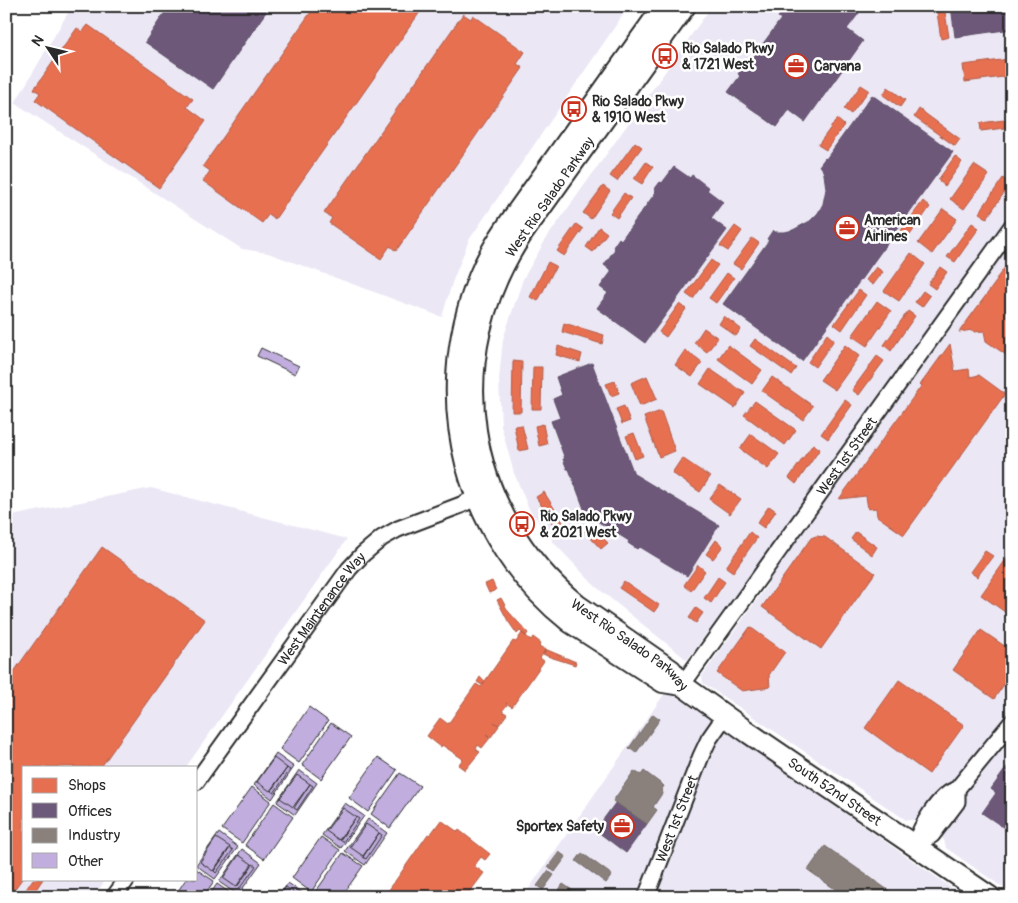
<svg xmlns="http://www.w3.org/2000/svg" width="1018" height="903" font-family="Pangolin,sans-serif">
  <style>
    .built { fill: #ece7f5 }
    .shops { fill: #e76f51; stroke: #af5b46 }
    .offices { fill: #6d597a; stroke: #594b62 }
    .industry { fill: #8a817c; stroke: #6e6764 }
    .building { fill: #c1aede; stroke: #2b2b2b }
    .lines { fill: none; stroke-linecap: round; stroke-linejoin: round }
    .minor-casing { stroke: #2b2b2b; stroke-width: 19 }
    .major-casing { stroke: #2b2b2b; stroke-width: 24 }
    .minor { stroke: #fff; stroke-width: 15 }
    .major { stroke: #fff; stroke-width: 20 }
    .labels { text-anchor: middle; dominant-baseline: central; stroke-width: 5; stroke-linejoin: round; paint-order: stroke }
    .poi-label { font-size: 14px; font-weight: bold; fill: #2b2b2b; stroke: #fff; text-anchor: start }
    .street-label { font-size: 14px; fill: #2b2b2b; stroke: #fff }
  </style>
  <rect width="100%" height="100%" fill="#fff"/>
  <filter id="ink" filterUnits="userSpaceOnUse"><feTurbulence type="fractalNoise" baseFrequency=".02" numOctaves="2"/><feDisplacementMap in="SourceGraphic" scale="10" xChannelSelector="R" yChannelSelector="G"/><feConvolveMatrix kernelMatrix="1 2 1 2 8 2 1 2 1" color-interpolation-filters="sRGB"/></filter>
  <g filter="url(#ink)">
    <path class="built" d="M72,6H629L469,240L452,283L442,317L268,253L242,249L15,103Z
      M712,6H1012V894L946,848L944,840L918,820H906L703,683L702,676L768,584L752,572L687,660L595,586L555,544L529,509L514,473L501,426L499,379L503,339L523,279L546,239Z
      M151,488L347,539L186,767H24V879H106L94,897H6V517Z
      M667,690L965,897H523Z"/>
    <path class="shops" d="M315,6H413L412,7L420,12L275,219L269,214L262,223L203,181L210,171L203,166Z
      M936,6H944L949,37L941,39Z
      M463,14L471,19L473,15L525,52L517,64L523,68L396,251L390,246L381,259L329,223L332,218L324,213Z
      M88,25L193,99L187,107L206,121L159,188L35,100L40,93L34,89L77,28L82,32Z
      M1009,59L1011,76L965,82L963,65Z
      M861,85L869,90L851,114L844,109Z
      M888,87L905,100L900,107L883,95Z
      M919,109L960,139L955,146L914,117Z
      M837,119L844,125L826,150L818,145Z
      M1012,119V127L981,131L980,123Z
      M635,142L642,147L617,181L610,176Z
      M955,156L962,162L945,186L938,180Z
      M646,162L653,167L642,184L634,179Z
      M974,165L989,175L964,209L950,199Z
      M1003,178L1010,184L987,218L979,213Z
      M603,186L610,191L591,219L583,213Z
      M624,193L631,198L617,218L610,213Z
      M923,201L930,207L905,242L897,236Z
      M943,209L957,219L932,254L918,243Z
      M972,223L979,228L955,262L947,257Z
      M576,224L583,229L564,256L557,251Z
      M735,226L742,231L728,251L720,246Z
      M599,227L607,233L593,252L586,247Z
      M752,238L759,243L741,269L733,264Z
      M911,253L925,264L899,301L884,291Z
      M1012,258V359L986,341L984,331L974,332L973,330L959,332L998,279H996Z
      M711,260L718,265L693,299L686,294Z
      M548,262L556,266L538,301L530,297Z
      M876,267L883,272L873,285L866,280Z
      M940,267L947,272L935,289L928,284Z
      M727,273L734,278L716,303L709,298Z
      M859,290L866,295L842,330L834,324Z
      M923,291L930,296L922,307L915,302Z
      M877,301L891,311L867,346L852,336Z
      M679,304L686,309L666,337L659,332Z
      M908,311L915,316L891,351L884,345Z
      M724,316L741,329L736,336L719,324Z
      M564,323L604,335L602,344L562,332Z
      M704,328L718,338L707,352L694,343Z
      M827,334L834,340L815,367L808,362Z
      M755,339L796,368L791,375L750,346Z
      M950,344L955,371L969,369L970,377L979,375L1005,394L904,535L877,516L876,508L868,509L866,496L839,499L922,385H920Z
      M728,345L762,370L752,384L718,359Z
      M845,345L859,356L835,390L820,380Z
      M558,346L582,354L580,362L556,355Z
      M685,350L702,363L692,377L675,365Z
      M877,356L884,361L859,395L852,390Z
      M513,361L522,362L521,412H512Z
      M533,367H542L541,409H532Z
      M710,369L745,393L735,408L700,384Z
      M647,376L657,399L640,406L631,383Z
      M772,377L813,406L803,420L762,391Z
      M615,381L619,393L611,396L606,384Z
      M845,400L852,405L828,439L821,434Z
      M755,401L796,430L785,445L744,415Z
      M624,406L630,421L622,424L616,409Z
      M661,411L675,451L659,457L644,417Z
      M543,424L547,444L539,446L535,426Z
      M522,425L528,449L519,451L514,426Z
      M634,433L643,456L635,459L626,436Z
      M751,434L779,454L768,469L740,449Z
      M813,444L820,449L796,484L789,478Z
      M682,458L710,477L700,492L672,473Z
      M720,485L741,499L730,514L709,499Z
      M544,492L564,524L556,529L536,497Z
      M769,506L776,511L764,528L757,523Z
      M591,525L608,543L601,549L584,531Z
      M750,532L757,538L733,572L726,567Z
      M856,532L877,547L872,555L851,539Z
      M816,536L825,537L875,573L821,649L762,607L811,538Z
      M716,540L723,546L713,559L706,554Z
      M102,547L205,620L101,767H24V876L9,897H6V683Z
      M985,551L993,556L977,577L970,572Z
      M1009,555L1012,557V617L981,595Z
      M698,565L705,571L691,591L684,585Z
      M718,577L725,582L711,603L704,598Z
      M492,581L496,590L489,593L485,584Z
      M624,581L659,605L654,612L619,588Z
      M501,598L508,611L528,633L526,636L520,631L517,634L508,621L497,600Z
      M696,608L703,613L696,623L689,618Z
      M750,627L785,652L769,675L770,687L742,691L717,673Z
      M981,630L1012,651V673L994,699L953,670Z
      M522,633L531,640L533,637L541,643L539,646L546,650L540,658L544,661L512,707L506,703L507,705L502,711L507,714L499,725L494,722L499,726L491,737L486,734L490,738L482,748L478,745L476,749L480,752L465,770L458,765L463,759L442,745L441,747L427,736L440,718L448,724L476,684L481,687L485,682L482,685L477,682L480,677L485,681L513,641L516,642Z
      M545,649L576,662L575,665L547,656L543,654Z
      M899,680L964,725L929,774L865,728Z
      M441,820L458,832L459,830L490,854L485,860L481,857L474,866L484,873L466,897H384L428,834L430,835Z
      M33,879H43L31,897H21Z"/>
    <path class="offices" d="M169,6H270L213,89L145,42Z
      M790,6H849L859,13L847,29L863,41L805,122L789,110L777,127L728,92L740,76L738,74L744,66L746,67L781,19L778,17L785,9L787,11Z
      M951,6H1012V29L955,37Z
      M872,95L953,152L802,361L723,304L769,240L767,239L773,230L775,232H785L793,230L810,221L818,213L823,204L826,189L824,174L822,168L819,166L825,158L826,159Z
      M674,167L690,178L692,175L709,188L707,190L723,202L711,218L727,230L645,343L597,308L608,293L600,287L612,271L604,265L615,249L613,247L619,238L621,240L656,192L654,190L660,182L662,183Z
      M592,363L634,474L719,525L687,576L639,547L637,549L628,543L629,541L586,514L569,469H567L563,459H565L551,421L560,418L553,399L562,395L556,377Z
      M1012,760V833L982,813L996,793L991,789Z
      M616,802L647,824L626,853L598,832L597,828Z"/>
    <path class="industry" d="M653,714L660,719L636,753L629,748Z
      M634,771L641,775L644,771L664,786L661,791L663,792L653,807L657,810L647,824L613,801Z
      M825,846L898,897H846L808,870Z
      M559,852L566,857L555,872L548,867Z
      M582,853L612,875L606,883L576,861Z
      M548,871L554,875L543,890L537,886Z
      M563,884L572,890L567,897H554Z"/>
    <path class="building" d="M261,348L299,366L295,374L257,356Z
      M309,707L328,721L299,763L280,749Z
      M331,723L351,737L321,779L302,765Z
      M276,754L294,767L272,799L254,785Z
      M378,757L397,770L368,812L349,798Z
      M274,758L287,768L270,791L257,782Z
      M287,768L290,770L274,793L271,791Z
      M299,770L317,783L295,815L277,802Z
      M400,773L420,786L390,828L371,814Z
      M297,775L310,784L293,807L280,798Z
      M310,784L313,786L297,810L294,808Z
      M252,787L271,801L242,843L222,829Z
      M274,803L293,817L264,859L245,845Z
      M345,803L364,816L341,848L322,835Z
      M343,808L356,817L339,840L326,831Z
      M356,817L359,819L343,842L340,840Z
      M368,819L387,833L365,865L345,851Z
      M366,824L379,833L363,856L350,847Z
      M219,833L238,847L215,879L196,865Z
      M379,833L382,835L366,859L363,857Z
      M321,837L340,850L311,892L292,878Z
      M216,838L230,847L213,871L200,862Z
      M230,848L233,850L216,873L214,871Z
      M242,849L261,863L238,895L219,882Z
      M343,853L363,866L341,897H318L314,894Z
      M239,855L252,864L236,887L223,878Z
      M253,864L256,866L239,889L237,887Z
      M196,869L214,881L203,897H174L186,879H196Z
      M288,883L307,896V897H278Z
      M217,884L236,897H208Z
      M286,887L299,896V897H279Z"/>
    <g class="lines">
      <defs>
        <g id="minor">
          <path id="s1" d="M682,685L1012,226"/>
          <path id="s2" d="M196,782L349,569L363,554L382,538L398,529L461,505L485,493"/>
          <path d="M914,846C921,827 937,796 957,789L1012,722"/>
          <path d="M914,846L932,835L957,802V789"/>
          <path d="M114,897L127,879"/>
          <path id="s3" d="M646,897L701,756L709,739L725,716"/>
        </g>
        <g id="major">
          <path d="M664,6L517,212C503,232 488,254 479,277C429,402 465,538 570,622L663,682L682,685"/>
          <path id="s4" d="M685,6L522,234C440,357 463,511 577,605L671,670L682,685L749,733L990,897"/>
        </g>
      </defs>
      <use href="#minor" class="minor-casing"/>
      <use href="#major" class="major-casing"/>
      <use href="#minor" class="minor"/>
      <use href="#major" class="major"/>
    </g>
  </g>
  <defs>
    <symbol id="bus-ring" viewBox="-11 -11 22 22"><circle r="9.5" fill="#fff" stroke="#c8321e" stroke-width="1.5"/><path d="M-5-6H5V4H4V6H2V4H-2V6H-4V4H-5ZM-3.5-4V0h7V-4ZM-3.5 1.2v1.5H-2V1.2ZM2 1.2v1.5H3.5V1.2Z" fill="#c8321e"/></symbol>
    <symbol id="office-ring" viewBox="-11 -11 22 22"><circle r="9.5" fill="#fff" stroke="#c8321e" stroke-width="1.5"/><path d="M-6-3h4V-5.5h4V-3h4V5H-6ZM-1-4.5V-3h2v-1.5ZM-6 0V1H6V0Z" fill="#c8321e"/></symbol>
  </defs>
  <g fill-rule="evenodd">
    <use href="#bus-ring" x="651" y="42" width="28" height="28"/>
    <use href="#office-ring" x="782" y="52" width="28" height="28"/>
    <use href="#bus-ring" x="560" y="95" width="28" height="28"/>
    <use href="#office-ring" x="833" y="214" width="28" height="28"/>
    <use href="#bus-ring" x="508" y="510" width="28" height="28"/>
    <use href="#office-ring" x="608" y="812" width="28" height="28"/>
  </g>
  <g class="labels">
    <g class="poi-label">
      <text x="682" y="48">Rio Salado Pkwy<tspan x="682" dy="16">&amp; 1721 West</tspan></text>
      <text x="814" y="66">Carvana</text>
      <text x="592" y="101">Rio Salado Pkwy<tspan x="592" dy="16">&amp; 1910 West</tspan></text>
      <text x="864" y="220">American<tspan x="864" dy="16">Airlines</tspan></text>
      <text x="540" y="516">Rio Salado Pkwy<tspan x="540" dy="16">&amp; 2021 West</tspan></text>
      <text x="604" y="826" text-anchor="end">Sportex Safety</text>
    </g>
    <g class="street-label">
      <text transform="translate(550 197) rotate(-55)">West Rio Salado Parkway</text>
      <text stroke="none"><textPath href="#s1" startOffset="282">West 1st Street</textPath></text>
      <text stroke="none"><textPath href="#s2" startOffset="214">West Maintenance Way</textPath></text>
      <text stroke="none"><textPath href="#s4" startOffset="759">West Rio Salado Parkway</textPath></text>
      <text stroke="none"><textPath href="#s4" startOffset="1012">South 52nd Street</textPath></text>
      <text stroke="none"><textPath href="#s3" startOffset="84">West 1st Street</textPath></text>
    </g>
  </g>
  <rect width="1018" height="903" fill="none" stroke="#fff" stroke-width="25"/>
  <rect x="12" y="12" width="993" height="878" fill="none" stroke="#2b2b2b" stroke-width="2" filter="url(#ink)"/>
  <rect x="22" y="766" width="175" height="115" fill="#ffffff" stroke="#aaaaaa"/>
  <rect x="32" y="778" width="25" height="15" fill="#e76f51" stroke="#aaaaaa"/>
  <text x="68" y="790" font-size="15" fill="#2b2b2b">Shops</text>
  <rect x="32" y="803" width="25" height="15" fill="#6d597a" stroke="#aaaaaa"/>
  <text x="68" y="816" font-size="15" fill="#2b2b2b">Offices</text>
  <rect x="32" y="828" width="25" height="15" fill="#8a817c" stroke="#aaaaaa"/>
  <text x="68" y="840" font-size="15" fill="#2b2b2b">Industry</text>
  <rect x="32" y="853" width="25" height="15" fill="#c1aede" stroke="#aaaaaa"/>
  <text x="68" y="866" font-size="15" fill="#2b2b2b">Other</text>
  <g transform="translate(48 48) rotate(305)" stroke="#ffffff" stroke-width="4" paint-order="stroke">
  <path d="M0-4L9 19L0 12L-9 19Z" fill="#2b2b2b"/>
  <text y="-8" font-size="14" font-weight="bold" text-anchor="middle" fill="#2b2b2b">N</text>
  </g>
</svg>
